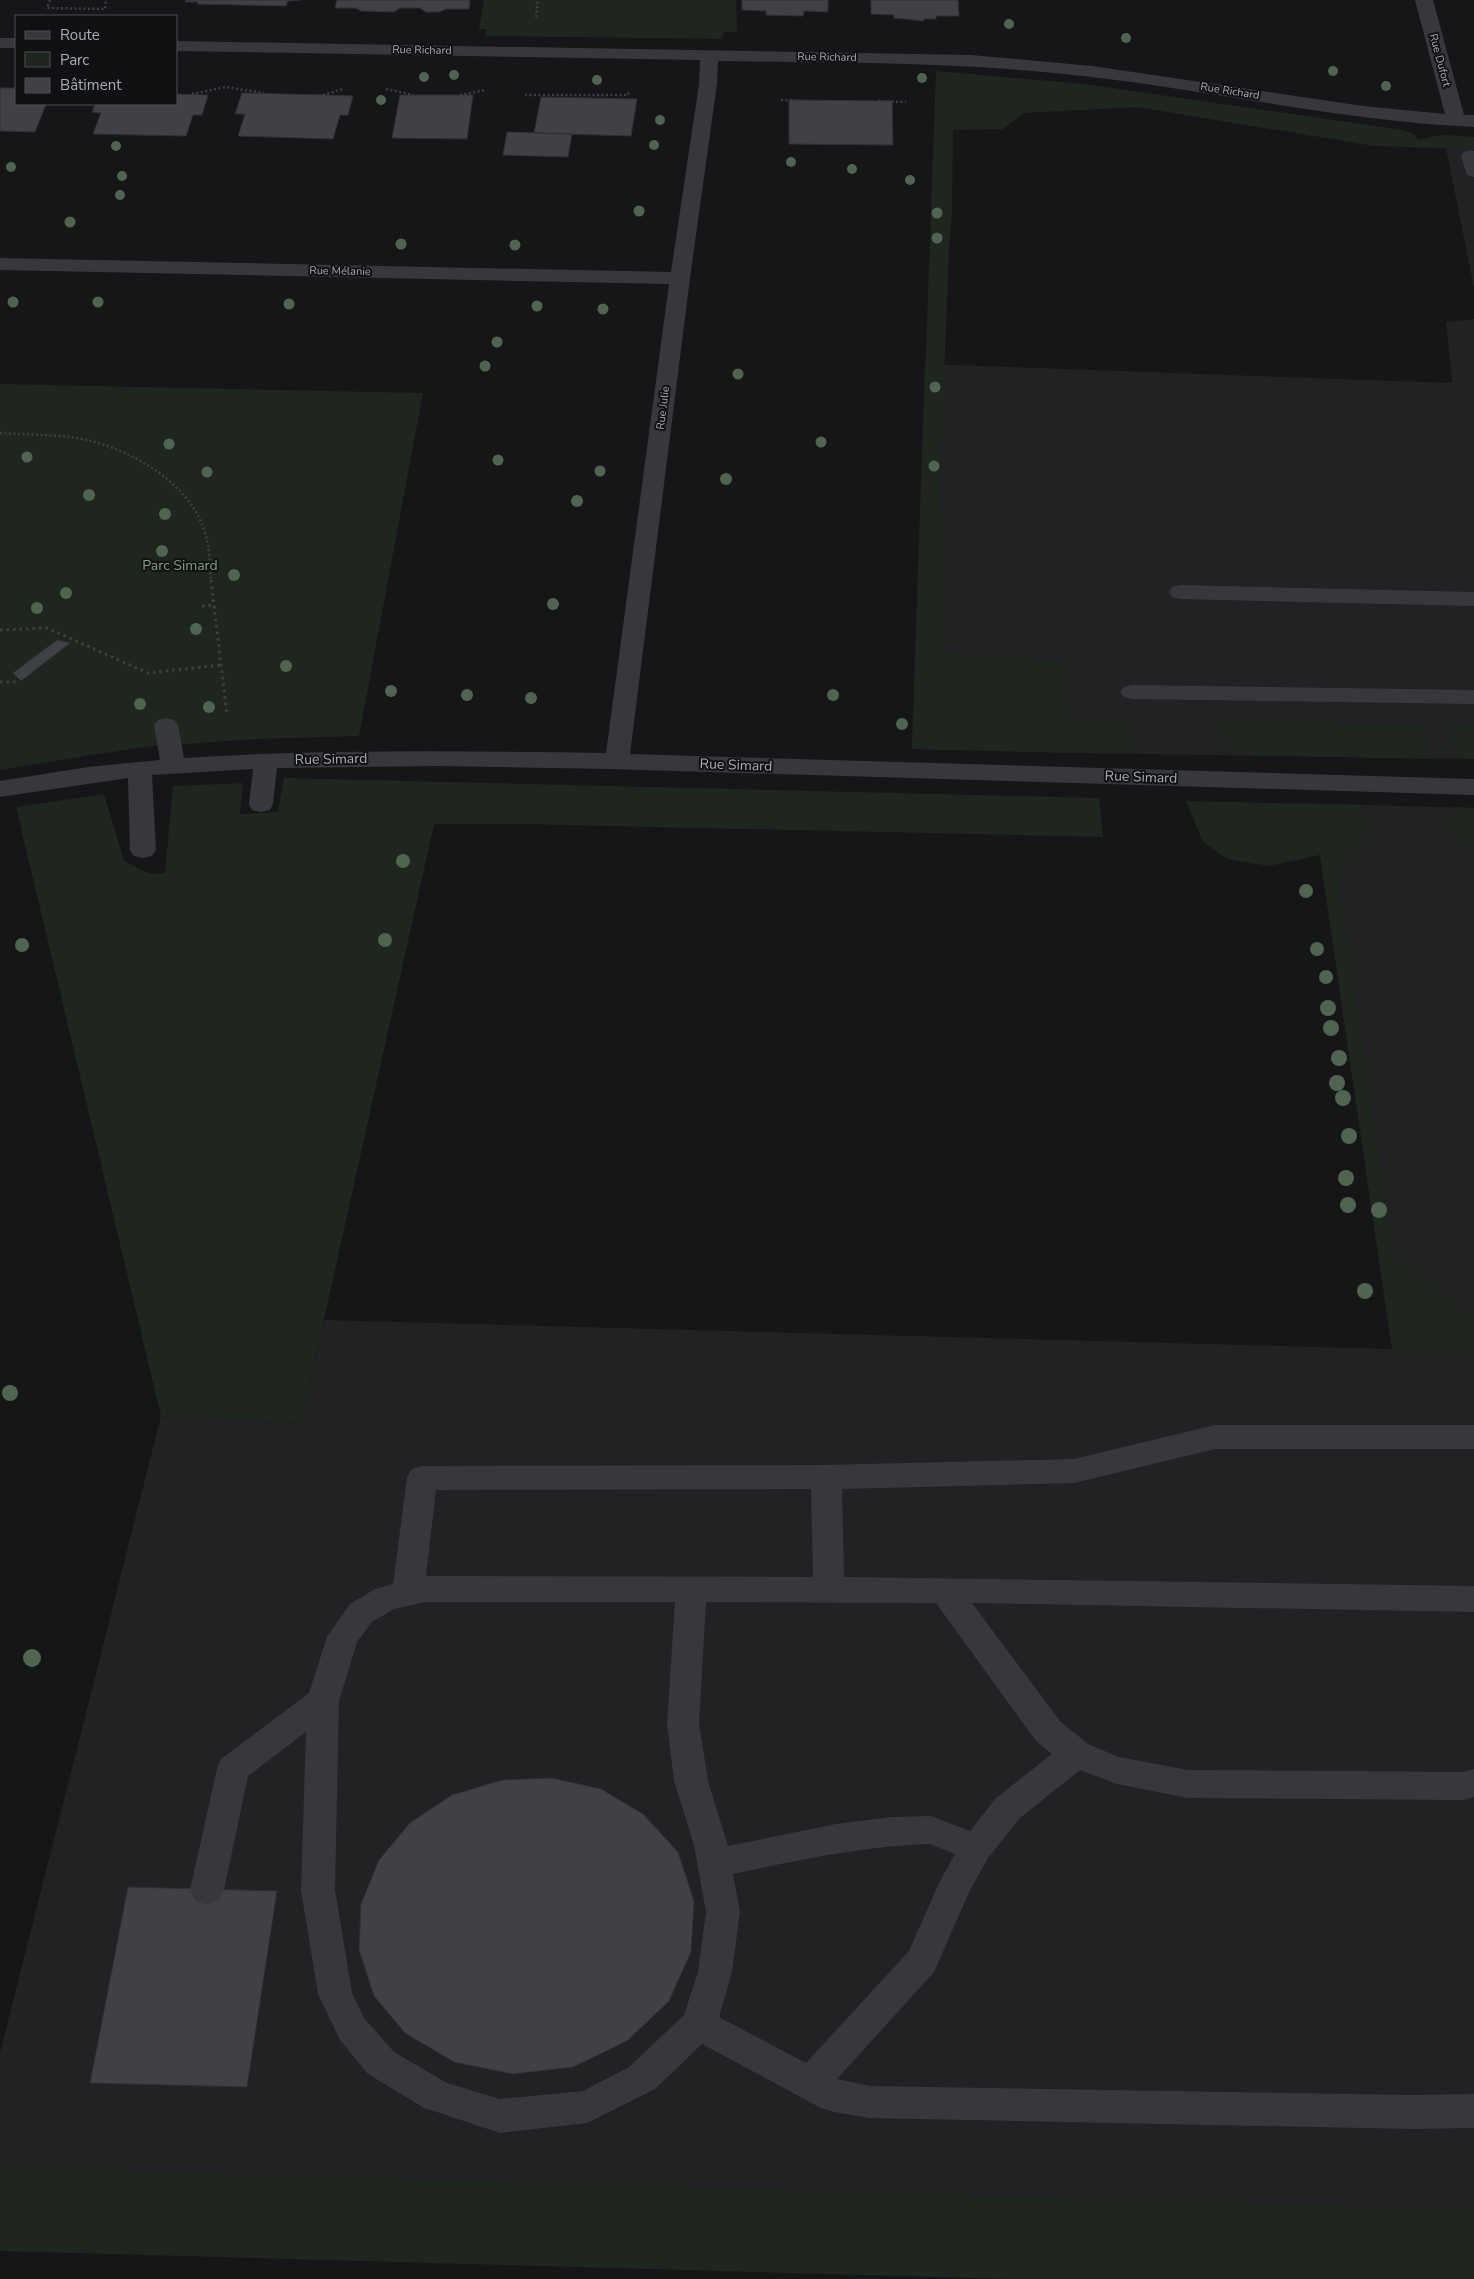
<svg xmlns="http://www.w3.org/2000/svg" width="1474" height="2279" font-family="'Nunito Sans',sans-serif">
  <style>
    .built { fill: #222225 }
    .green { fill: #1e261f }
    .building { fill: #404145; stroke: #303034 }
    .lines { fill: none; stroke-linecap: round; stroke-linejoin: round }
    .path-far1 { stroke: #3d3f44; stroke-width: 2.5; stroke-dasharray: 2 2.5; stroke-linecap: butt }
    .path { stroke: #3d3f44; stroke-width: 3; stroke-dasharray: 2.5 4; stroke-linecap: butt }
    .minor { fill: #37383d; fill-rule: evenodd }
    .tree { fill: #506452 }
    .labels { text-anchor: middle; dominant-baseline: central; stroke-width: 4; stroke-linejoin: round; paint-order: stroke }
    .far-street-label { font-size: 11px; fill: #a8adb8; stroke: #111113 }
    .park-label { font-size: 14px; fill: #7fa381; stroke: #111113 }
    .street-label { font-size: 14px; fill: #a8adb8; stroke: #111113 }
  </style>
  <rect width="100%" height="100%" fill="#161618"/>
  <path class="built" d="M1445,135L1474,137V288L1446,148Z
    M1474,319V759L1076,753L912,749L925,364L1452,383L1446,322Z
    M1300,803L1474,808V2230L0,2187V2053L161,1416L301,1423L324,1320L1392,1349L1320,855Z"/>
  <path class="green" d="M484,0H736L737,32H724L722,39L485,36L486,29H479Z
    M936,71L1085,84L1402,130L1412,133L1419,140L1440,135L1474,137V149L1374,146L1138,107L1024,113L1003,129L953,130L952,213L949,247L941,456L943,652L1064,661L1067,719H1129L1133,750L1076,753L912,749Z
    M0,384L423,393L359,736L257,739L142,747L0,770Z
    M1214,719L1423,725L1431,759L1253,755C1234,746 1221,741 1214,719Z
    M1450,724L1474,725V759L1457,758Z
    M284,778L1099,798L1103,837L523,824H434L301,1423L161,1416L16,807L104,794L124,861L150,874L165,873L173,786L243,783L240,814L278,812Z
    M1186,801L1360,805L1369,829L1337,870L1394,1257L1474,1323V1353L1392,1349L1320,855L1269,866L1227,859L1203,842Z
    M1458,807L1474,808V850L1447,828Z
    M0,2167L1474,2209V2279H1009L0,2251Z"/>
  <path class="building" d="M186,0H301L288,1L286,6L197,4L198,2H185Z
    M337,0H470L469,9H446L439,12H426L420,8H400L394,12L361,11L356,8H335Z
    M742,0H828V12L804,11L803,16L766,15V11L742,10Z
    M871,0H958L959,16H936V19H924L923,21L894,18V15L871,14Z
    M0,88H16V104H46L35,132L0,131Z
    M242,93L328,95L353,96L348,115H340L333,139L238,136L245,114H235Z
    M176,94L208,95L202,115H193L186,136L93,134L101,113L92,112L95,104H176Z
    M400,95H473L467,139L392,138Z
    M541,97L637,99L631,136L534,133Z
    M789,100L892,101L893,145L789,144Z
    M507,132L572,134L568,157L503,155Z
    M57,640L70,643L21,681L13,673Z
    M552,1778L601,1789L643,1814L678,1852L694,1901L691,1952L669,2001L627,2041L573,2067L513,2074L454,2062L405,2033L374,1996L359,1950L361,1904L379,1860L410,1823L452,1795L502,1780Z
    M128,1887L277,1891L247,2087L90,2083Z"/>
  <g class="lines">
    <path class="path-far1" d="M50,0L47,8L105,9L106,0
      M536,17L538,0
      M386,89L413,95
      M192,94L225,87L264,93
      M323,95L343,89
      M460,95L486,90
      M525,95H628L629,91
      M781,100L807,101
      M878,101L906,102
      M0,433C29,435 59,434 87,440C134,451 193,485 206,536C210,550 210,567 211,581"/>
    <path class="path" d="M211,580L227,715
      M202,606L214,605
      M0,630L47,628L148,673L221,665
      M0,682H18"/>
    <path class="minor" d="M1415,0H1433L1464,115H1474V127C1346,121 1219,92 1092,77C968,62 843,63 718,61L717,84L690,278L630,754L1474,779V795L610,769L439,766L277,768L273,804L270,810L261,812L252,810L249,804L253,769L152,775L156,850L152,856L143,858L134,856L130,850L128,778L0,797V781L88,767L160,760L154,725L158,720L166,718L174,720L178,725L184,758C324,749 465,751 606,753L669,284L0,270V258L671,272L699,84L700,60L176,51V41L971,55L1092,66L1363,106L1445,114Z
      M0,38H16V48H0Z
      M1471,150L1474,151V177L1467,175L1461,156L1464,152Z
      M1180,585L1474,592V606L1180,599L1172,597L1169,592L1172,587Z
      M1132,685L1474,690V704L1132,699L1124,697L1120,692L1124,687Z
      M1215,1425H1474V1449H1215L1074,1483L842,1489L844,1577L1474,1586V1612L972,1603L1060,1721L1088,1744L1119,1757L1188,1770L1463,1772L1474,1769V1797L1463,1800L1188,1798L1117,1784L1080,1770L1020,1818L988,1858L970,1890L934,1972L837,2079L870,2086L1412,2095L1474,2094V2128L1412,2129L870,2118L834,2112L821,2108L702,2044L655,2089L587,2123L500,2133L437,2112L424,2108L368,2074L340,2040L318,1994L301,1890L306,1732L248,1776L224,1890L219,1900L207,1905L195,1900L190,1890L217,1769L221,1759L309,1693L327,1637L350,1604L375,1589L393,1584L407,1478L411,1470L422,1466L826,1465L1074,1459ZM811,1489L813,1577L426,1576L436,1490ZM425,1602H675L667,1723L674,1781L694,1845L706,1912L698,1972L684,2015L629,2067L583,2091L500,2099L447,2083L394,2052L364,2018L352,1993L335,1890L339,1701L357,1642L372,1622L394,1609ZM706,1602L936,1603L1036,1741L1052,1754L996,1798L970,1831L931,1816L892,1817L836,1824L728,1846L708,1781L699,1723ZM930,1844L955,1854L939,1883L909,1951L806,2063L719,2017L732,1972L740,1912L733,1874C799,1860 863,1846 930,1844Z"/>
  </g>
  <g class="tree">
    <circle cx="1009" cy="24" r="5"/>
    <circle cx="1126" cy="38" r="5"/>
    <circle cx="1333" cy="71" r="5"/>
    <circle cx="454" cy="75" r="5"/>
    <circle cx="424" cy="77" r="5"/>
    <circle cx="922" cy="78" r="5"/>
    <circle cx="597" cy="80" r="5"/>
    <circle cx="1386" cy="86" r="5"/>
    <circle cx="381" cy="100" r="5"/>
    <circle cx="660" cy="120" r="5"/>
    <circle cx="654" cy="145" r="5"/>
    <circle cx="116" cy="146" r="5"/>
    <circle cx="791" cy="162" r="5"/>
    <circle cx="11" cy="167" r="5"/>
    <circle cx="852" cy="169" r="5"/>
    <circle cx="122" cy="176" r="5"/>
    <circle cx="910" cy="180" r="5"/>
    <circle cx="120" cy="195" r="5"/>
    <circle cx="639" cy="211" r="5.5"/>
    <circle cx="937" cy="213" r="5.5"/>
    <circle cx="70" cy="222" r="5.5"/>
    <circle cx="937" cy="238" r="5.5"/>
    <circle cx="401" cy="244" r="5.5"/>
    <circle cx="515" cy="245" r="5.5"/>
    <circle cx="13" cy="302" r="5.5"/>
    <circle cx="98" cy="302" r="5.5"/>
    <circle cx="289" cy="304" r="5.5"/>
    <circle cx="537" cy="306" r="5.5"/>
    <circle cx="603" cy="309" r="5.5"/>
    <circle cx="497" cy="342" r="5.5"/>
    <circle cx="485" cy="366" r="5.5"/>
    <circle cx="738" cy="374" r="5.5"/>
    <circle cx="935" cy="387" r="5.5"/>
    <circle cx="821" cy="442" r="5.5"/>
    <circle cx="169" cy="444" r="5.5"/>
    <circle cx="27" cy="457" r="5.5"/>
    <circle cx="498" cy="460" r="5.5"/>
    <circle cx="934" cy="466" r="5.5"/>
    <circle cx="600" cy="471" r="5.5"/>
    <circle cx="207" cy="472" r="5.5"/>
    <circle cx="726" cy="479" r="6"/>
    <circle cx="89" cy="495" r="6"/>
    <circle cx="577" cy="501" r="6"/>
    <circle cx="165" cy="514" r="6"/>
    <circle cx="162" cy="551" r="6"/>
    <circle cx="234" cy="575" r="6"/>
    <circle cx="66" cy="593" r="6"/>
    <circle cx="553" cy="604" r="6"/>
    <circle cx="37" cy="608" r="6"/>
    <circle cx="196" cy="629" r="6"/>
    <circle cx="286" cy="666" r="6"/>
    <circle cx="391" cy="691" r="6"/>
    <circle cx="467" cy="695" r="6"/>
    <circle cx="833" cy="695" r="6"/>
    <circle cx="531" cy="698" r="6"/>
    <circle cx="140" cy="704" r="6"/>
    <circle cx="209" cy="707" r="6"/>
    <circle cx="902" cy="724" r="6"/>
    <circle cx="403" cy="861" r="7"/>
    <circle cx="1306" cy="891" r="7"/>
    <circle cx="385" cy="940" r="7"/>
    <circle cx="22" cy="945" r="7"/>
    <circle cx="1317" cy="949" r="7"/>
    <circle cx="1326" cy="977" r="7"/>
    <circle cx="1328" cy="1008" r="8"/>
    <circle cx="1331" cy="1028" r="8"/>
    <circle cx="1339" cy="1058" r="8"/>
    <circle cx="1337" cy="1083" r="8"/>
    <circle cx="1343" cy="1098" r="8"/>
    <circle cx="1349" cy="1136" r="8"/>
    <circle cx="1346" cy="1178" r="8"/>
    <circle cx="1348" cy="1205" r="8"/>
    <circle cx="1379" cy="1210" r="8"/>
    <circle cx="1365" cy="1291" r="8"/>
    <circle cx="10" cy="1393" r="8"/>
    <circle cx="32" cy="1658" r="9"/>
  </g>
  <g class="labels">
    <g class="far-street-label">
      <text transform="translate(422 50) rotate(1)">Rue Richard</text>
      <text transform="translate(827 57) rotate(1)">Rue Richard</text>
      <text transform="translate(1440 60) rotate(75)">Rue Dufort</text>
      <text transform="translate(1230 91) rotate(9)">Rue Richard</text>
      <text transform="translate(340 271) rotate(1)">Rue Mélanie</text>
      <text transform="translate(663 408) rotate(-83)">Rue Julie</text>
    </g>
    <g class="park-label">
      <text x="180" y="565">Parc Simard</text>
    </g>
    <g class="street-label">
      <text transform="translate(331 759) rotate(-1)">Rue Simard</text>
      <text transform="translate(736 765) rotate(2)">Rue Simard</text>
      <text transform="translate(1141 777) rotate(2)">Rue Simard</text>
    </g>
  </g>
  <rect x="15" y="15" width="162" height="90" fill="#111113" stroke="#4d4f55"/>
  <rect x="25" y="31" width="25" height="8" fill="#37383d" stroke="#4d4f55"/>
  <text x="60" y="40" font-size="15" fill="#a8adb8">Route</text>
  <rect x="25" y="52" width="25" height="15" fill="#1e261f" stroke="#4d4f55"/>
  <text x="60" y="65" font-size="15" fill="#a8adb8">Parc</text>
  <rect x="25" y="78" width="25" height="15" fill="#404145" stroke="#4d4f55"/>
  <text x="60" y="90" font-size="15" fill="#a8adb8">Bâtiment</text>
</svg>
